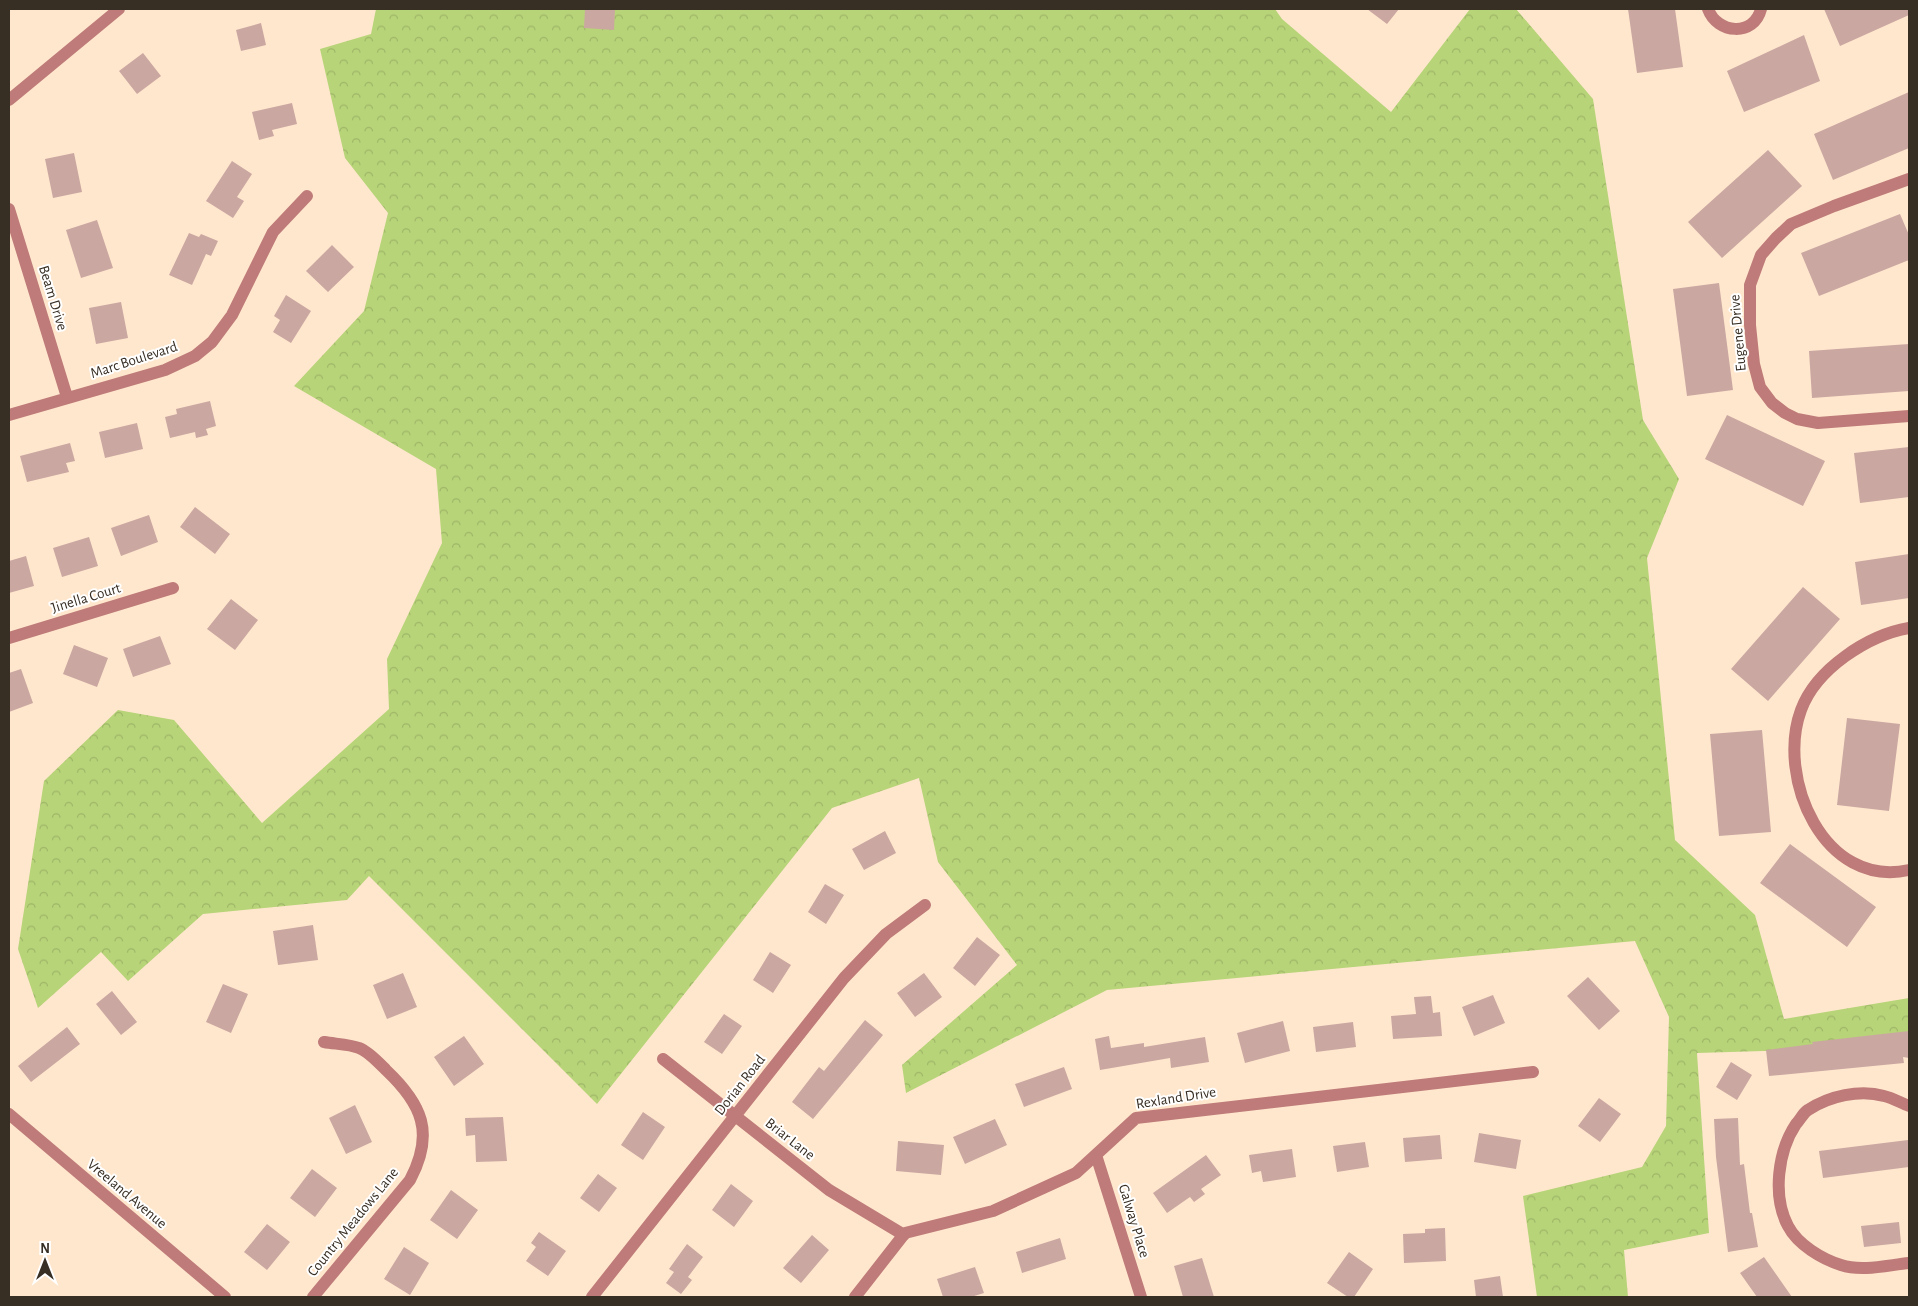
<svg xmlns="http://www.w3.org/2000/svg" width="1918" height="1306" font-family="'Alegreya Sans',sans-serif">
  <style>
    .forest { fill: url(#forest-crowns) }
    .building { fill: #cba7a1 }
    .lines { fill: none; stroke-linecap: round; stroke-linejoin: round }
    .minor { stroke: #be7b79; stroke-width: 12 }
    .labels { text-anchor: middle; dominant-baseline: central; stroke-width: 4; stroke-linejoin: round; paint-order: stroke }
    .street-label { font-size: 15px; fill: #372e24; stroke: #fff }
  </style>
  <defs>
    <pattern id="forest-crowns" width="20" height="18" patternUnits="userSpaceOnUse" patternTransform="scale(1.25)"><rect width="20" height="18" fill="#b7d478"/><path d="M2 6a3 3 0 1 1 6 0M12 15a3 3 0 1 1 6 0" fill="none" stroke="#9eb668"/></pattern>
  </defs>
  <rect width="100%" height="100%" fill="#ffe7cd"/>
  <path class="forest" d="M376,9H1275L1282,19L1391,112L1470,9H1516L1593,99L1643,420L1679,479L1647,558L1675,840L1755,915L1784,1019L1909,998V1052L1856,1048L1697,1053L1709,1233L1624,1250L1628,1297H1537L1523,1196L1642,1167L1666,1126L1669,1017L1635,941L1107,990L906,1093L902,1065L1017,965L938,862L919,778L832,808L597,1104L369,876L347,900L203,914L128,981L101,952L38,1008L18,949L44,781L118,710L174,720L262,823L389,709L387,659L442,543L436,469L294,386L364,311L388,213L345,158L320,49L371,34Z"/>
  <path class="building" d="M585,9H615L614,30L584,28Z
    M1367,9H1399L1387,24Z
    M1628,9H1675L1683,67L1637,73Z
    M1824,9H1909V15L1840,46Z
    M261,23L266,45L241,51L236,30Z
    M1804,35L1820,81L1744,112L1727,71Z
    M143,53L161,76L137,94L119,71Z
    M1909,92V148L1833,180L1814,134Z
    M292,103L297,124L272,130L274,136L259,140L252,112Z
    M1768,150L1802,186L1722,258L1688,222Z
    M74,153L82,192L53,198L45,159Z
    M232,161L252,174L237,197L244,201L233,218L206,201Z
    M1900,214L1909,235V260L1819,296L1801,253Z
    M97,220L113,268L81,278L66,230Z
    M189,233L199,237L201,234L218,241L211,256L206,254L192,285L169,275Z
    M332,245L354,267L328,292L306,271Z
    M1719,283L1733,390L1687,396L1673,289Z
    M286,295L311,311L291,343L273,332L280,320L274,316Z
    M121,302L128,338L96,344L89,308Z
    M1909,344V391L1812,398L1809,351Z
    M210,401L216,426L206,429L208,435L196,438L195,432L170,438L165,417L177,414L176,409Z
    M1727,415L1825,461L1803,506L1705,459Z
    M137,423L143,449L105,458L99,432Z
    M70,443L75,461L66,463L69,472L27,482L20,456Z
    M1909,447V497L1860,503L1854,453Z
    M195,507L230,534L215,554L180,527Z
    M149,515L158,542L121,556L111,528Z
    M89,537L98,566L62,577L53,548Z
    M1909,554V598L1861,605L1855,562Z
    M26,556L34,586L9,593V561Z
    M1803,587L1840,619L1768,701L1731,669Z
    M231,599L258,620L235,650L207,629Z
    M160,636L171,664L133,677L123,649Z
    M74,645L108,658L97,687L63,674Z
    M21,669L33,703L9,712V673Z
    M1847,718L1900,724L1889,811L1837,805Z
    M1762,730L1771,832L1719,836L1710,734Z
    M885,831L896,853L864,870L852,849Z
    M1790,844L1876,907L1847,947L1760,883Z
    M825,884L844,895L826,924L808,912Z
    M313,925L318,960L278,965L273,931Z
    M977,937L1000,955L975,986L953,968Z
    M770,952L791,965L773,993L753,980Z
    M403,973L417,1007L387,1019L373,985Z
    M924,973L942,997L915,1017L897,993Z
    M1588,977L1620,1011L1599,1030L1567,996Z
    M223,984L248,994L231,1033L206,1022Z
    M112,991L137,1022L121,1035L96,1004Z
    M1493,995L1505,1023L1474,1036L1462,1007Z
    M1431,996L1433,1013L1440,1012L1442,1036L1393,1039L1391,1016L1416,1014L1414,997Z
    M724,1014L742,1026L722,1054L704,1042Z
    M865,1020L883,1035L813,1119L792,1102L819,1067L824,1071Z
    M1283,1021L1290,1051L1245,1063L1237,1033Z
    M1353,1022L1356,1047L1316,1052L1313,1027Z
    M67,1027L80,1044L31,1082L18,1066Z
    M1909,1031V1058L1903,1057L1904,1063L1769,1076L1766,1050L1813,1044L1812,1042Z
    M464,1036L484,1064L454,1086L434,1057Z
    M1109,1036L1111,1048L1144,1043V1047L1205,1037L1209,1062L1171,1068L1170,1058L1100,1070L1095,1039Z
    M1731,1062L1752,1075L1737,1100L1716,1087Z
    M1064,1067L1072,1089L1024,1107L1015,1084Z
    M1599,1098L1621,1114L1600,1142L1578,1126Z
    M355,1105L372,1142L346,1154L329,1118Z
    M643,1112L665,1127L643,1160L621,1145Z
    M503,1117L507,1161L476,1162L475,1135L466,1136L465,1118Z
    M1738,1118L1740,1165L1744,1164L1750,1213H1752L1758,1247L1728,1252L1716,1157L1714,1119Z
    M995,1119L1007,1145L965,1164L953,1137Z
    M1479,1133L1521,1140L1516,1169L1474,1162Z
    M1440,1135L1442,1159L1405,1162L1403,1138Z
    M1908,1140L1909,1167L1823,1178L1819,1151Z
    M898,1141L944,1145L941,1175L896,1171Z
    M1365,1142L1369,1167L1337,1172L1333,1146Z
    M1292,1149L1296,1177L1263,1182L1261,1171L1252,1173L1249,1155Z
    M1206,1155L1221,1175L1201,1189L1205,1194L1194,1202L1190,1197L1167,1213L1153,1193Z
    M312,1169L337,1188L315,1217L290,1198Z
    M598,1174L617,1188L599,1212L580,1198Z
    M731,1184L753,1201L734,1227L712,1210Z
    M451,1190L478,1210L457,1239L430,1220Z
    M1899,1222L1901,1243L1864,1247L1861,1226Z
    M267,1224L290,1242L267,1270L244,1252Z
    M1445,1228L1446,1261L1404,1263L1403,1234L1425,1233V1229Z
    M539,1232L566,1251L548,1276L526,1261L536,1247L531,1243Z
    M812,1235L829,1250L801,1283L783,1268Z
    M1060,1238L1066,1259L1022,1273L1016,1252Z
    M687,1244L703,1257L688,1277L692,1280L681,1294L666,1283L674,1272L669,1269Z
    M404,1247L429,1263L410,1295L384,1279Z
    M1349,1252L1373,1269L1354,1297H1348L1327,1283Z
    M1764,1257L1792,1297H1757L1740,1273Z
    M1202,1258L1214,1297H1183L1174,1266Z
    M975,1267L984,1293L971,1297H943L937,1279Z
    M1500,1276L1503,1297H1476L1474,1280Z"/>
  <g class="lines">
    <path class="minor" d="M1708,9C1717,34 1754,37 1761,9
      M9,100L119,9
      M1909,179L1834,206L1791,224L1776,238L1761,255L1750,285V325L1754,364L1760,387L1772,403L1785,413L1797,419L1818,423L1909,416
      M9,209L67,397
      M9,415L165,370L195,356L212,342L232,315L273,232L307,196
      M1909,628C1868,635 1816,669 1801,710C1776,778 1824,889 1909,870
      M9,638L173,588
      M663,1059L829,1190L904,1235
      M1909,1106C1901,1103 1893,1098 1884,1096C1860,1089 1829,1096 1808,1110C1803,1113 1800,1120 1796,1124C1778,1151 1772,1196 1788,1226C1798,1245 1822,1259 1841,1265C1862,1272 1888,1265 1909,1263
      M9,1114L225,1297
      M1096,1155L1141,1297
      M313,1297L410,1180C435,1133 422,1104 386,1070C379,1063 368,1051 359,1048C349,1044 335,1044 324,1042
      M592,1297L844,978L886,934L925,905
      M855,1297L905,1233L993,1211L1076,1173L1136,1118L1533,1072"/>
  </g>
  <g class="labels">
    <g class="street-label">
      <text transform="translate(53 298) rotate(73)">Beam Drive</text>
      <text transform="translate(1738 333) rotate(-95)">Eugene Drive</text>
      <text transform="translate(134 360) rotate(-18)">Marc Boulevard</text>
      <text transform="translate(86 598) rotate(-17)">Jinella Court</text>
      <text transform="translate(740 1085) rotate(-52)">Dorian Road</text>
      <text transform="translate(1176 1098) rotate(-9)">Rexland Drive</text>
      <text transform="translate(790 1139) rotate(38)">Briar Lane</text>
      <text transform="translate(127 1194) rotate(40)">Vreeland Avenue</text>
      <text transform="translate(1134 1221) rotate(73)">Galway Place</text>
      <text transform="translate(353 1222) rotate(-51)">Country Meadows Lane</text>
    </g>
  </g>
  <rect width="1918" height="1306" fill="none" stroke="#372e24" stroke-width="20"/>
  <g transform="translate(45 1261)" stroke="#ffffff" stroke-width="4" paint-order="stroke">
  <path d="M0-4L9 19L0 12L-9 19Z" fill="#372e24"/>
  <text y="-8" font-size="14" font-weight="bold" text-anchor="middle" fill="#372e24">N</text>
  </g>
</svg>
